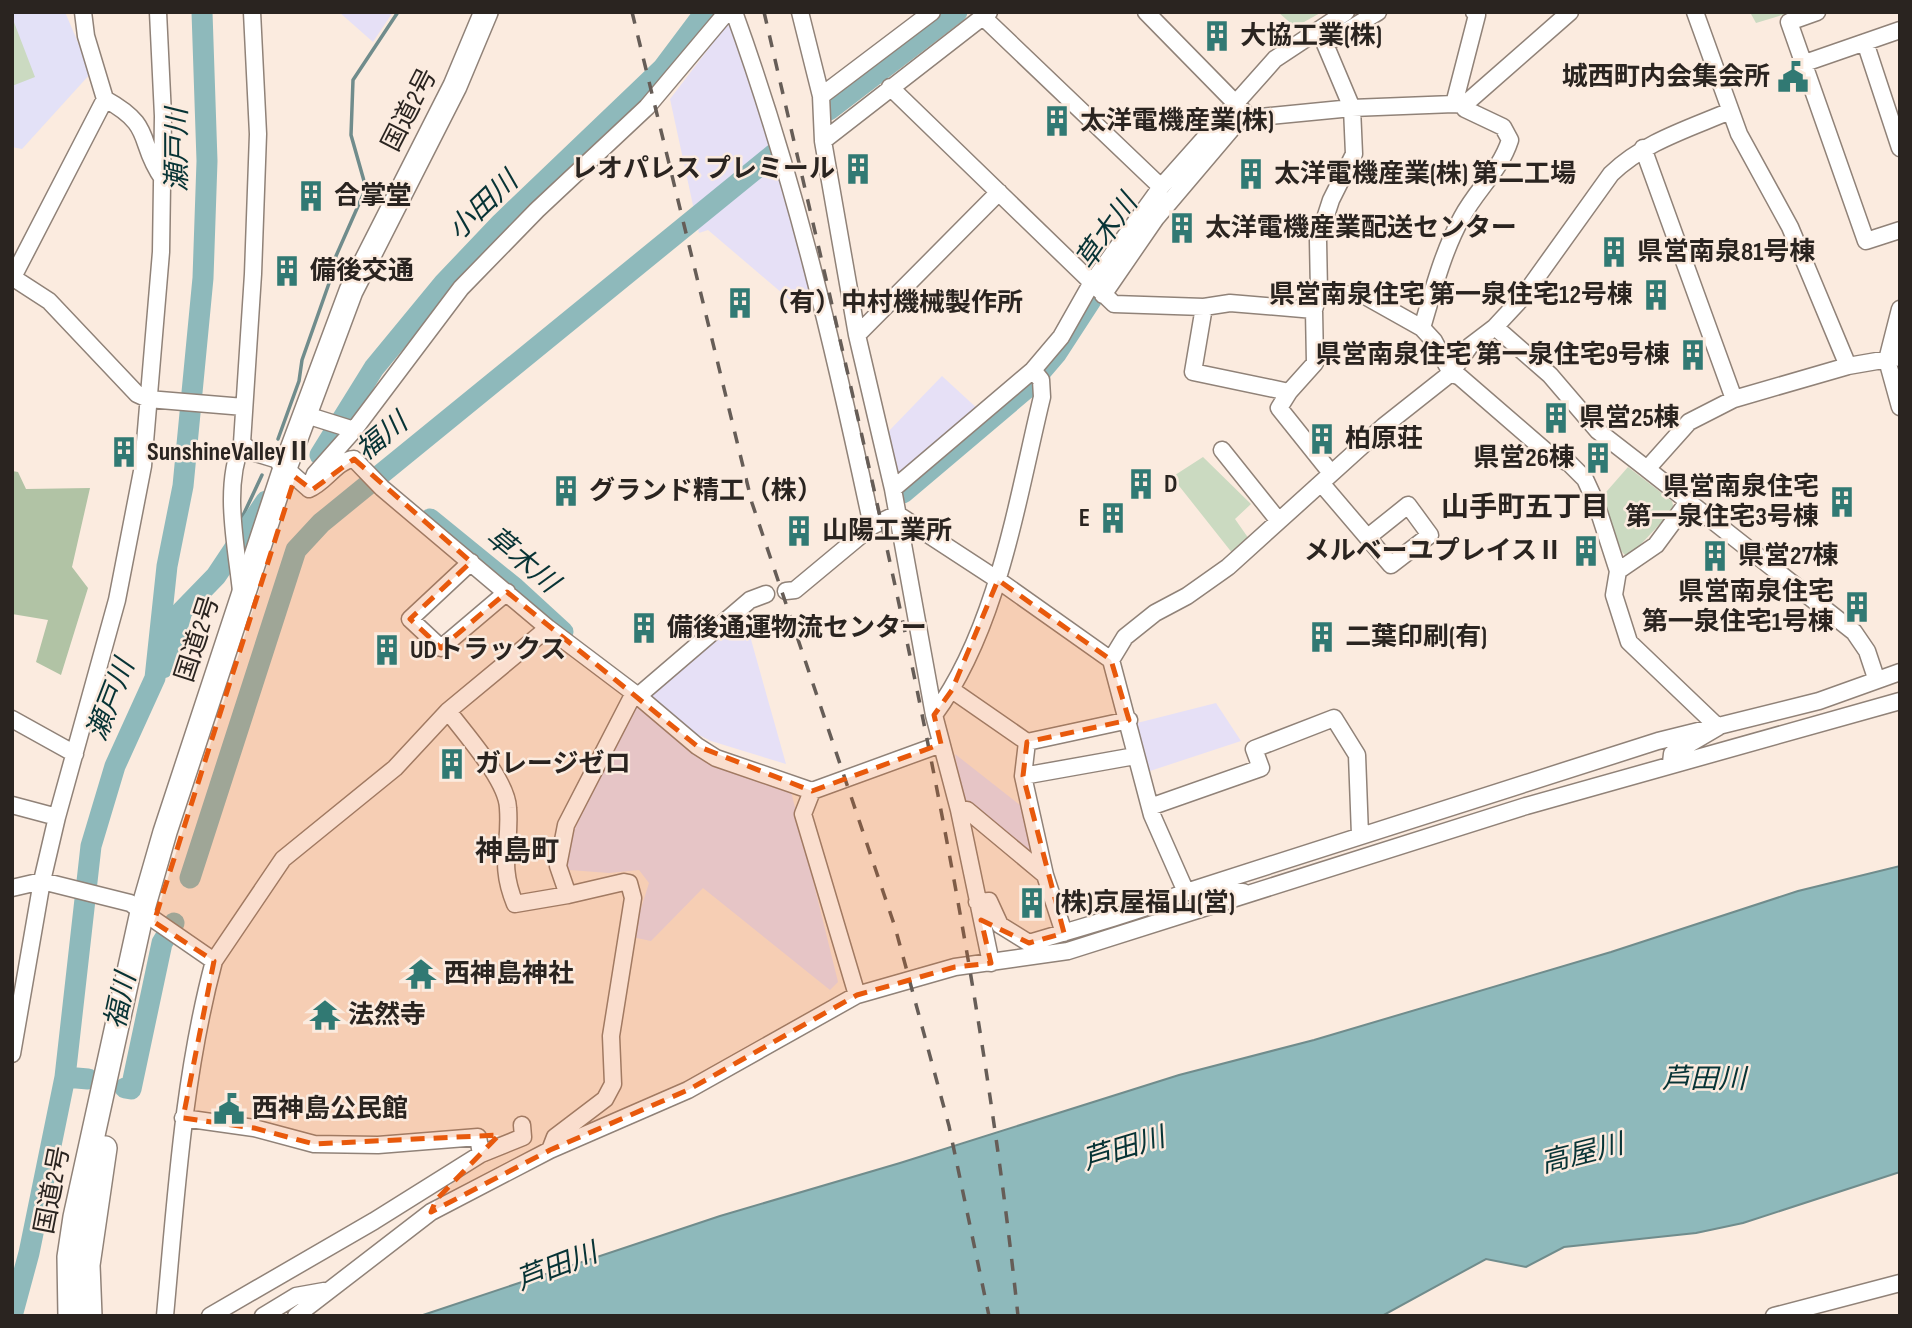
<svg xmlns="http://www.w3.org/2000/svg" width="1912" height="1328" font-family="'Sofia Sans Condensed','Noto Sans JP',sans-serif">
  <style>
    .industrial { fill: #e6e0f6 }
    .education { fill: #e3e1f7 }
    .green { fill: #cbdac1 }
    .forest { fill: #b1c3a5 }
    .water { fill: #8eb9bb; stroke: #708c8c; stroke-width: 2 }
    .lines { fill: none; stroke-linecap: round; stroke-linejoin: round }
    .stream { stroke: #708c8c; stroke-width: 3.5 }
    .river { stroke: #8eb9bb; stroke-width: 21 }
    .minor-casing { stroke: #908278; stroke-width: 19 }
    .highway-casing { stroke: #908278; stroke-width: 26 }
    .minor { stroke: #fff; stroke-width: 16 }
    .highway { stroke: #fff; stroke-width: 23 }
    .rail { stroke: #665d57; stroke-width: 3.5; stroke-dasharray: 12 12; stroke-linecap: butt }
    .marked { fill: #e8590c; fill-opacity: 0.2; stroke: #e8590c; stroke-width: 5; stroke-dasharray: 14 9; stroke-linejoin: round }
    .labels { text-anchor: middle; dominant-baseline: central; stroke-width: 5; stroke-linejoin: round; paint-order: stroke }
    .poi-label { font-size: 26px; font-weight: bold; fill: #2a2420; stroke: #fbebdf; text-anchor: start }
    .street-label { font-size: 26px; fill: #2a2420; stroke: #fbebdf }
    .water-label { font-size: 28px; font-style: italic; fill: #073335; stroke: #fbebdf }
    .neighbourhood-label { font-size: 28px; font-weight: bold; fill: #2a2420; stroke: #fbebdf }
  </style>
  <rect width="100%" height="100%" fill="#fbebdf"/>
  <path class="industrial" d="M339,12H393L373,42Z
    M729,22L785,189L815,292L796,305L708,230L699,233L670,99Z
    M942,376L980,411L903,476L894,473L886,434Z
    M741,604L786,764L711,741L691,731L643,690Z
    M1216,703L1241,741L1147,772L1137,723Z
    M634,705L684,744L789,783L838,982L830,990L703,888L651,941L632,937L649,883L639,870L609,873L570,870L565,862L567,845Z
    M955,754L1030,813L1040,865L963,803Z"/>
  <path class="education" d="M12,12H65L91,73L22,149L12,147Z"/>
  <path class="green" d="M1278,12H1322L1295,27Z
    M1755,12H1789V13L1756,23L1751,14Z
    M12,17L35,77L12,86Z
    M1203,457L1251,504L1235,519L1249,539L1233,554L1172,477Z
    M1628,467L1672,501L1674,509L1628,558L1622,552L1600,499Z"/>
  <path class="forest" d="M12,471L18,472L26,489L90,488L72,567L88,588L61,675L36,662L48,620L12,614Z"/>
  <path class="water" d="M1900,866V1172L1743,1223L1696,1233L1564,1247L1526,1267L1486,1259L1382,1316H420L720,1216L900,1163L1179,1075L1314,1040L1611,952L1798,891Z"/>
  <g class="lines">
    <path class="stream" d="M278,439L299,381L302,360L333,272L336,256L366,188L351,135L353,80L398,12
      M239,524L262,475
      M221,568L230,547"/>
    <path class="river" d="M829,110L957,12
      M320,455L374,368L444,283L501,223L663,68L705,12
      M903,493L1027,388L1056,354L1108,274
      M430,519L515,588L563,632
      M163,668L168,661L182,611L216,576L266,501
      M190,878L296,550L321,523L774,154
      M65,1077L88,1079
      M125,1088L131,1089L162,943L174,923
      M12,1316L29,1253L65,1077L91,846L115,766L155,678L167,566L183,486L203,278L207,161L202,12"/>
    <defs>
      <path id="minor" d="M83,12L86,36L105,99C156,127 136,141 163,179
        M734,12C795,180 835,352 872,526L897,514L998,580L1111,660
        M800,12L821,96L823,141L857,335L893,489L934,715L959,810L991,963
        M1146,12L1250,118L1352,108L1454,104L1464,105L1465,109L1503,127L1510,140C1500,171 1477,189 1462,217C1443,251 1433,291 1422,328
        M1695,12L1739,134L1790,227L1848,366L1900,357
        M1817,12L1789,22L1866,241L1900,230
        M983,17L1161,187
        M1865,42L1900,148
        M1802,64L1900,30
        M890,87L1114,304L1204,307L1230,303L1314,310
        M821,96L932,12
        M1454,104L1477,15L1474,12
        M1464,105L1570,12
        M823,141L989,12
        M1643,148L1734,399
        M12,277L49,301L137,394L148,399L244,407
        M13,277L105,99
        M1319,292L1365,296L1422,328L1434,341L1451,373L1460,377L1549,454L1569,463L1585,479L1596,503L1618,571L1614,595L1629,642L1718,727L1672,754L1671,763
        M1103,295L1156,218L1245,113
        M1204,307L1193,372L1289,392
        M1900,309L1887,360L1900,407
        M1495,327L1522,298L1611,174C1644,142 1688,129 1730,111
        M857,335L999,192
        M1848,366L1734,399L1689,422L1647,469L1854,632L1867,651L1876,678
        M303,414L354,430L461,288L537,210L647,107L727,12
        M242,443L252,452L275,459L309,489
        M1222,450L1278,520
        M1331,473L1279,408L1289,392L1315,363L1314,310L1319,292L1318,240L1331,200L1354,154L1352,108L1325,44L1378,12
        M1321,483L1391,565L1430,535L1408,505L1368,537
        M309,489C325,483 337,460 354,459L382,488L548,628L638,696L750,600L766,594
        M309,489L315,474L354,430
        M893,489L1033,370L1061,337L1091,284L1161,187L1275,59L1346,12
        M471,562L410,619L441,648L507,592
        M1618,571L1656,545L1687,503
        M241,591C236,544 223,487 242,443L253,274L258,134L252,12
        M786,591L795,590L872,526
        M952,690L1027,742L1129,720
        M638,696L697,746L716,758L812,791
        M448,711C465,734 507,780 508,808C511,848 498,862 515,904L568,895
        M934,715C998,628 1017,500 1042,397L1041,380L1033,370
        M12,719L75,754
        M1027,742L1023,776L1045,875L1064,933
        M1023,776L1135,756
        M12,805L57,817
        M1150,807L1261,768L1254,749L1334,718L1357,755L1360,835
        M959,810H967L1045,875
        M12,888L42,881L130,903L214,961C183,1077 176,1197 165,1316
        M1243,892H1186L1152,815L1111,660L1125,637L1155,613L1187,596L1228,567L1384,426L1451,373L1470,346L1495,327L1550,375L1598,431L1647,469
        M977,902L989,901L1000,925L1029,943C1082,927 1135,913 1186,892L1658,741L1819,701L1900,672
        M214,961L283,859L395,768L448,711L548,628
        M857,995L803,814L812,791L941,744
        M12,1054L42,881L57,817L117,600L143,466L161,252L163,116L158,12
        M183,1118L254,1128L314,1144L378,1145L478,1137L481,1154
        M550,1150L555,1137L605,1099L613,1084L611,1036L633,898L629,883L624,882L568,895L558,866L566,825L633,695
        M210,1316L374,1221L481,1154L523,1137L522,1125
        M263,1316L296,1296L324,1291
        M296,1316L431,1212L550,1150L688,1090L857,995L955,967L1068,951L1526,806L1900,701
        M1774,1316L1900,1283"/>
      <path id="highway" d="M70,1316L69,1257L75,1217L142,912L165,832L285,468L351,291L455,86L486,12
        M90,1316L88,1265L105,1148"/>
    </defs>
    <use href="#minor" class="minor-casing"/>
    <use href="#highway" class="highway-casing"/>
    <use href="#minor" class="minor"/>
    <use href="#highway" class="highway"/>
    <path class="rail" d="M632,12L752,503L895,927L949,1126L989,1316
      M764,12C864,446 971,872 1018,1316"/>
  </g>
  <path class="marked" d="M354,459L471,562L410,619L441,648L507,592L697,746L812,791L941,744L934,715L952,690L998,580L1111,660L1129,720L1027,742L1023,776L1064,933L1029,943L981,920L991,963L955,967L857,995L688,1090L550,1150L431,1212L436,1200L499,1135L314,1144L254,1128L183,1118L214,961L154,922L295,477L312,490Z"/>
  <defs>
    <symbol id="building-bare" viewBox="-9 -9 18 18"><path d="M-4-6H4V6H1V3H-1V6H-4ZM-2.5-4.3h1.7v1.8h-1.7ZM.8-4.3h1.7v1.8H.8ZM-2.5-1h1.7V.8h-1.7ZM.8-1h1.7V.8H.8Z" fill="#317973" stroke="#fbebdf" stroke-width="2.5" paint-order="stroke"/></symbol>
    <symbol id="civic-bare" viewBox="-9 -9 18 18"><path d="M-.6-6.5H3V-4.5H.6V-3L4-1V1h2V6H-6V1h2V-1L-.6-3ZM-1.2 2.5V6h2.4V2.5Z" fill="#317973" stroke="#fbebdf" stroke-width="2.5" paint-order="stroke"/></symbol>
    <symbol id="temple-bare" viewBox="-9 -9 18 18"><path d="M0-6L5-2H3V0L6.5 2.5H4V6H1.5V3h-3V6H-4V2.5H-6.5L-3 0V-2H-5Z" fill="#317973" stroke="#fbebdf" stroke-width="2.5" paint-order="stroke"/></symbol>
  </defs>
  <g fill-rule="evenodd">
    <use href="#building-bare" x="1195" y="14" width="44" height="44"/>
    <use href="#civic-bare" x="1771" y="55" width="44" height="44"/>
    <use href="#building-bare" x="1035" y="99" width="44" height="44"/>
    <use href="#building-bare" x="836" y="147" width="44" height="44"/>
    <use href="#building-bare" x="1229" y="152" width="44" height="44"/>
    <use href="#building-bare" x="289" y="174" width="44" height="44"/>
    <use href="#building-bare" x="1160" y="206" width="44" height="44"/>
    <use href="#building-bare" x="1592" y="230" width="44" height="44"/>
    <use href="#building-bare" x="265" y="249" width="44" height="44"/>
    <use href="#building-bare" x="1634" y="273" width="44" height="44"/>
    <use href="#building-bare" x="718" y="281" width="44" height="44"/>
    <use href="#building-bare" x="1671" y="333" width="44" height="44"/>
    <use href="#building-bare" x="1534" y="396" width="44" height="44"/>
    <use href="#building-bare" x="1300" y="417" width="44" height="44"/>
    <use href="#building-bare" x="102" y="430" width="44" height="44"/>
    <use href="#building-bare" x="1576" y="436" width="44" height="44"/>
    <use href="#building-bare" x="1119" y="462" width="44" height="44"/>
    <use href="#building-bare" x="544" y="469" width="44" height="44"/>
    <use href="#building-bare" x="1820" y="480" width="44" height="44"/>
    <use href="#building-bare" x="1091" y="496" width="44" height="44"/>
    <use href="#building-bare" x="777" y="509" width="44" height="44"/>
    <use href="#building-bare" x="1564" y="529" width="44" height="44"/>
    <use href="#building-bare" x="1693" y="534" width="44" height="44"/>
    <use href="#building-bare" x="1835" y="585" width="44" height="44"/>
    <use href="#building-bare" x="622" y="606" width="44" height="44"/>
    <use href="#building-bare" x="1300" y="615" width="44" height="44"/>
    <use href="#building-bare" x="365" y="628" width="44" height="44"/>
    <use href="#building-bare" x="430" y="742" width="44" height="44"/>
    <use href="#building-bare" x="1010" y="881" width="44" height="44"/>
    <use href="#temple-bare" x="399" y="952" width="44" height="44"/>
    <use href="#temple-bare" x="303" y="993" width="44" height="44"/>
    <use href="#civic-bare" x="207" y="1087" width="44" height="44"/>
  </g>
  <g class="labels">
    <g class="poi-label">
      <text x="1240" y="36">大協工業(株)</text>
      <text x="1770" y="77" text-anchor="end">城西町内会集会所</text>
      <text x="1080" y="121">太洋電機産業(株)</text>
      <text x="835" y="169" text-anchor="end">レオパレス プレミール</text>
      <text x="1274" y="174">太洋電機産業(株) 第二工場</text>
      <text x="334" y="196">合掌堂</text>
      <text x="1205" y="228">太洋電機産業配送センター</text>
      <text x="1637" y="252">県営南泉81号棟</text>
      <text x="310" y="271">備後交通</text>
      <text x="1633" y="295" text-anchor="end">県営南泉住宅 第一泉住宅12号棟</text>
      <text x="763" y="303">（有）中村機械製作所</text>
      <text x="1670" y="355" text-anchor="end">県営南泉住宅 第一泉住宅9号棟</text>
      <text x="1579" y="418">県営25棟</text>
      <text x="1345" y="439">柏原荘</text>
      <text x="147" y="452">SunshineValleyⅡ</text>
      <text x="1575" y="458" text-anchor="end">県営26棟</text>
      <text x="1164" y="484">D</text>
      <text x="1819" y="487" text-anchor="end">県営南泉住宅<tspan x="1819" dy="30">第一泉住宅3号棟</tspan></text>
      <text x="589" y="491">グランド精工（株）</text>
      <text x="1090" y="518" text-anchor="end">E</text>
      <text x="822" y="531">山陽工業所</text>
      <text x="1563" y="551" text-anchor="end">メルベーユプレイスⅡ</text>
      <text x="1738" y="556">県営27棟</text>
      <text x="1834" y="592" text-anchor="end">県営南泉住宅<tspan x="1834" dy="30">第一泉住宅1号棟</tspan></text>
      <text x="667" y="628">備後通運物流センター</text>
      <text x="1345" y="637">二葉印刷(有)</text>
      <text x="410" y="650">UDトラックス</text>
      <text x="475" y="764">ガレージゼロ</text>
      <text x="1055" y="903">(株)京屋福山(営)</text>
      <text x="444" y="974">西神島神社</text>
      <text x="348" y="1015">法然寺</text>
      <text x="252" y="1109">西神島公民館</text>
    </g>
    <g class="street-label">
      <text transform="translate(410 110) rotate(-63)">国道2号</text>
      <text transform="translate(198 639) rotate(-72)">国道2号</text>
      <text transform="translate(53 1190) rotate(-79)">国道2号</text>
    </g>
    <g class="water-label">
      <text transform="translate(177 150) rotate(-90)">瀬戸川</text>
      <text transform="translate(483 206) rotate(-44)">小田川</text>
      <text transform="translate(1107 232) rotate(-55)">草木川</text>
      <text transform="translate(382 437) rotate(-39)">福川</text>
      <text transform="translate(522 560) rotate(40)">草木川</text>
      <text transform="translate(111 700) rotate(-69)">瀬戸川</text>
      <text transform="translate(121 1001) rotate(-78)">福川</text>
      <text x="1704" y="1079">芦田川</text>
      <text transform="translate(1124 1149) rotate(-17)">芦田川</text>
      <text transform="translate(1582 1154) rotate(-14)">高屋川</text>
      <text transform="translate(557 1267) rotate(-21)">芦田川</text>
    </g>
    <g class="neighbourhood-label">
      <text x="1525" y="507">山手町五丁目</text>
      <text x="517" y="851">神島町</text>
    </g>
  </g>
  <rect width="1912" height="1328" fill="none" stroke="#2a2420" stroke-width="28"/>
</svg>
